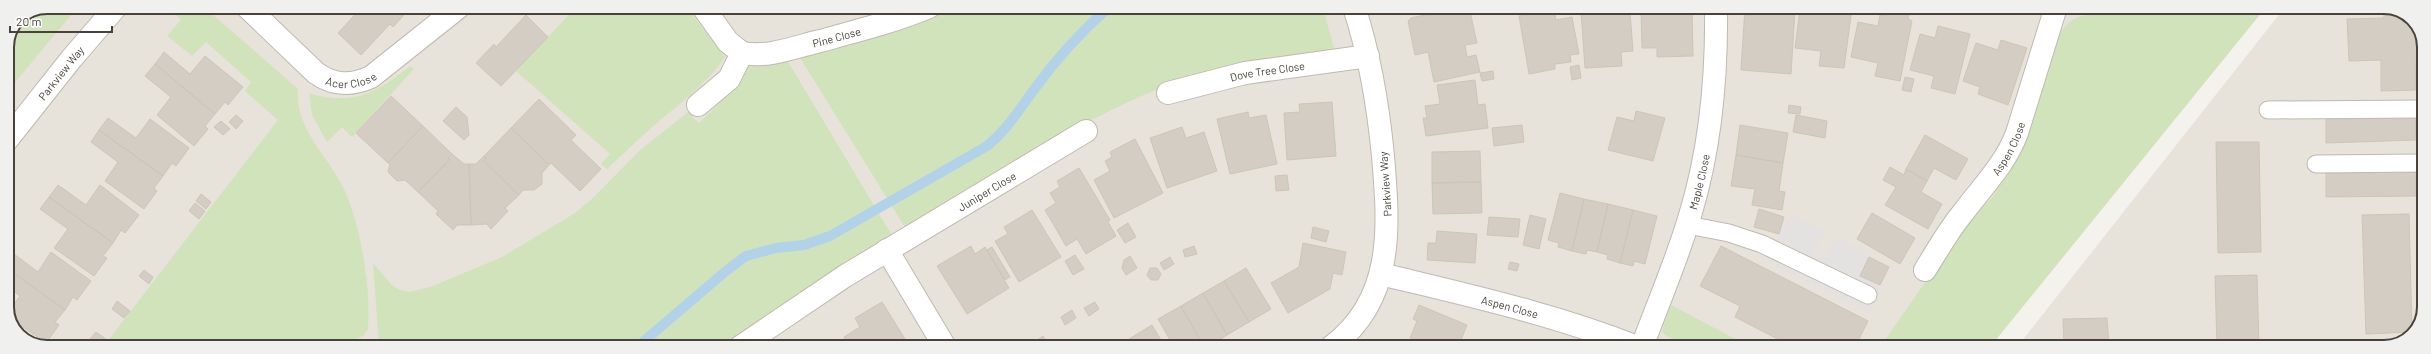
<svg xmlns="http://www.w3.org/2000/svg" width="2431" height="354" font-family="Barlow,sans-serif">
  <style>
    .residential { fill: #e7e3db }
    .medical { fill: #f3e4e1 }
    .green { fill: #d1e3ba }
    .parking { fill: #e4e2e0 }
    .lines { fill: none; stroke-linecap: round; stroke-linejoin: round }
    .stream { stroke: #b1d2e9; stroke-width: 10 }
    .building { fill: #d4cdc3; stroke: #cec5b7 }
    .service-casing { stroke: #bfb9b0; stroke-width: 19 }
    .minor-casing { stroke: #bfb9b0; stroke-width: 24 }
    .service { stroke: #fff; stroke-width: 17 }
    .minor { stroke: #fff; stroke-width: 22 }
    .labels { text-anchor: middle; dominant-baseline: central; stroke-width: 3; stroke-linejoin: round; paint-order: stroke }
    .street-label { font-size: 11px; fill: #48423a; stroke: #fff }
    .rim { fill: none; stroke: #48423a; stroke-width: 2 }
  </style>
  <rect width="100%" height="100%" fill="#f4f2ec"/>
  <path class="residential" d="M50,7H2266L1990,347H42L18,335L7,312V54Z
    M2285,7H2389L2413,19L2424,42V312L2411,337L2384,347H2017Z"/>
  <path class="medical" d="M47,7L7,54V47L19,18Z"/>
  <path class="green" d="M47,7H78L7,92V47L9,42L37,11Z
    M167,7H204L298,89C295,130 328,155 344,189C361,226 371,288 368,329L364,335L344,347H103L278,120L245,91L251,82L206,42L192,56L167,36L181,20Z
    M576,7H668L670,10L692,14L725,57C705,87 676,106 650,129C635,142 621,156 607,169L601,164L610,154L516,71Z
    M949,7H1323L1335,52L1163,87C1072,124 990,178 906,229L799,56L912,23Z
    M2109,7H2266L1990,347H1880L1970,218L1991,199L2012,168L2023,147L2058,37C2071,14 2083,14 2108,15Z
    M787,60L893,237L776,311L724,347H379L373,263L391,284L398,289L410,292L433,286L502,257L575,213L594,197L639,151L688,112L699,123L727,95L746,62Z
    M410,66L414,69L352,137L342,127L327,142L312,115L309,93C352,107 378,92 410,66Z
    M1671,305L1745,344L1744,347C1716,347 1685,353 1662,332V330Z"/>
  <path class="parking" d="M1790,214L1825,232L1814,253L1825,258L1836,237L1870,254L1860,276L1883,288L1869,314L1766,261Z"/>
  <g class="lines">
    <path class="stream" d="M637,347L726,271L746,256L776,248L804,245L830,236L987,146C1008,129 1020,108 1036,87C1057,58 1082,31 1109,7"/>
  </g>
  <path class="building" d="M362,7H409L410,8L393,27L390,24L361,55L338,33Z
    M743,7H773V9L745,14Z
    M1462,7H1469L1477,43L1465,45L1467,57L1476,55L1480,72L1434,82L1428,52L1415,55L1408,21L1411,18Z
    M1621,7V13L1630,12L1633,51L1621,52L1622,66L1585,68L1581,11L1587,10V8Z
    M1662,7H1692L1693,56L1657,57V48H1642L1641,11H1662Z
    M1745,7H1781V9L1795,10L1791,74L1741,70Z
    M1821,7L1852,8L1844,68L1819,66L1821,51L1795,48L1800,9L1821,12Z
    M2383,8H2390L2413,19L2424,42V55H2415L2416,90L2381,91V60L2349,61L2347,19L2384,18Z
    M1554,10L1556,20L1572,17L1579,54L1570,55L1571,62L1555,64V69L1529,74L1519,16Z
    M1888,11L1909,15L1908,19L1912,21L1900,81L1875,76L1878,63L1851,57L1858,22L1878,26L1880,15L1886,16Z
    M526,15L548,37L501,86L476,63L494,44L496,47Z
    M1938,26L1970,34L1955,94L1931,88L1934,76L1910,70L1920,34L1935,38Z
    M2001,40L2027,48L2008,105L1978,94L1980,87L1963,81L1976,43L1998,50Z
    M164,52L190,74L205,56L243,87L228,105L225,102L215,114L155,64Z
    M155,64L215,114L205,126L208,129L194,146L157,115L171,97L145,76Z
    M1579,65L1581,78L1572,80L1570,67Z
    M1493,71L1494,79L1482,81L1480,73Z
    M1905,77L1914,79L1911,92L1902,90Z
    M1475,80L1478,105L1485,104L1488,128L1426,136L1423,118H1427L1425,106L1440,104L1437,85Z
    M391,96L423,126L388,163L356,133Z
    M539,99L576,135L571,140L601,169L580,191L551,163L549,165L511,128Z
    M1332,102L1336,156L1287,160L1284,113L1300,112L1299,104Z
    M1789,105L1801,107L1800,114L1788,113Z
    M456,107L467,117L469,135L464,140L443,121Z
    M1636,111L1665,118L1653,161L1608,150L1617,117L1634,121Z
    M1248,112L1249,118L1266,115L1277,164L1230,174L1217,119Z
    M2415,113L2416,140L2326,143V116Z
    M236,115L243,121L236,129L229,122Z
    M1796,115L1827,121L1825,138L1793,132Z
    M108,118L136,138L150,119L189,148L176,166L172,163L163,176L99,130Z
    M221,121L230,129L223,135L214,127Z
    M1522,125L1524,142L1494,146L1492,128Z
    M1740,125L1788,133L1783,163L1736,155Z
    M423,126L452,154L448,158L449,160L418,192L405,180L397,181L388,172L390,164L388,163Z
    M1182,127L1186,138L1204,132L1217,171L1167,188L1150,138Z
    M511,128L549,165L542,173V184L534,190H523L519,195L484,161L486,159L484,156Z
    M99,130L163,176L154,188L157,191L144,209L105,181L118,162L91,142Z
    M1925,135L1968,159L1956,180L1934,168L1927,181L1906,169Z
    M1135,139L1163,193L1114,218L1094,180L1110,171L1105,161L1112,157L1110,152Z
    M2216,142H2259L2261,252L2218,253Z
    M1480,151L1481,182L1432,183V152Z
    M452,154L464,164H469L471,225H457L453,230L436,214L438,211L418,192L449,160L448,158Z
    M1736,155L1783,163L1779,191L1785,192L1782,210L1752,205L1755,189L1731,186Z
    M484,156L486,159L484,161L519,195L505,208L508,211L491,229L487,224L471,225L469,164H476Z
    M1890,167L1904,175L1906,169L1927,181L1921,192L1942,204L1928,229L1885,205L1896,187L1883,180Z
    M1079,168L1110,220L1108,222L1116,236L1086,254L1077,239L1066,246L1045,210L1056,203L1050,193L1060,187L1057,181Z
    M2416,172V196L2326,197V173Z
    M1287,175L1289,190L1276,191L1275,176Z
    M1481,182L1482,213L1433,214L1432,183Z
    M58,185L86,205L100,185L139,215L125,233L121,230L113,243L49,197Z
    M1560,193L1584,199L1572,251L1558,247L1559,243L1548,240Z
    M201,194L211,202L206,209L196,201Z
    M49,197L113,243L103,256L107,258L94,276L54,248L68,229L40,209Z
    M1584,199L1608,204L1597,252L1587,250L1586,254L1572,251Z
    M195,203L205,211L199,219L189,211Z
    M1608,204L1633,210L1620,263L1607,259L1608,255L1597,252Z
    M1759,209L1784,217L1779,234L1754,227Z
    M1032,210L1061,257L1019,282L995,241L1008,234L1004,227Z
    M1633,210L1657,216L1645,264L1634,261L1633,266L1620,263Z
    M1872,213L1915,238L1900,264L1857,239Z
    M2409,214L2412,332L2366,334L2362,215Z
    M1530,215L1546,219L1539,249L1523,245Z
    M1489,217L1520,219L1518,237L1487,235Z
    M1128,223L1136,237L1125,243L1117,230Z
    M1313,227L1329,231L1326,242L1311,238Z
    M1437,231L1477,234L1475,263L1427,260L1428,243H1436Z
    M1303,243L1346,252L1342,275L1333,273L1330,289L1288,313L1271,283L1299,267Z
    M971,246L975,254L985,247L1009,288L967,314L937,266Z
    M1194,246L1197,254L1185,257L1183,250Z
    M1721,246L1868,321L1855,347H1818L1807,342L1804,347H1793L1735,317L1740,306L1700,286Z
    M992,247L1010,277L1005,280L987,250Z
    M10,251L38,272L51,252L91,281L77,300L73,297L65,310L7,268V255Z
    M1075,255L1084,269L1073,275L1065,261Z
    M1130,256L1137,268L1126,275L1122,268L1124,260Z
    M1170,257L1174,264L1164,270L1160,263Z
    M1869,257L1889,267L1880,285L1860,276Z
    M1510,262L1519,264L1517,271L1508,269Z
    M7,268L65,310L55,322L59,325L46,343L9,317L7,313L20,296L7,286Z
    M1150,268H1157L1161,274L1158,280H1151L1147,275Z
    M1246,268L1271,309L1249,322L1224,281Z
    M144,270L153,277L149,284L139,276Z
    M2257,275L2259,347H2217L2215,276Z
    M1224,281L1249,322L1227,335L1203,293Z
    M1203,293L1227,335L1208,347H1204L1181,306Z
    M117,301L130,311L124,318L112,309Z
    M882,302L910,347H850L844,337L860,327L855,318Z
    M1095,302L1099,309L1089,316L1084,308Z
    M1419,305L1467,325L1458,347H1433L1410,338L1417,321L1413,319Z
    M1181,306L1204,347H1174L1158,319Z
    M1072,310L1076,318L1065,325L1061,317Z
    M2107,318L2109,347H2064L2063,319Z
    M1152,325L1165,347H1134L1129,339Z
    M96,332L107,340L101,347L89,340Z
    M1043,336L1050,347H1039L1036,341Z
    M1033,339L1038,347H1022Z
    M1129,339L1134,347H1115Z
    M2396,342L2384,347H2378V343Z"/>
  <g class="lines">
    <defs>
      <path id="service" d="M2268,110L2424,109
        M2316,164L2424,163
        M1688,225L1729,233L1762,244L1868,295
        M1591,347L1595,331"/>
      <g id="minor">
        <path id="s1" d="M247,7L316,73C334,86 351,86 371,77L459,7"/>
        <path d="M703,7L728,42L742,53"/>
        <path id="s2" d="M1168,93L1245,73L1368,56"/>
        <path id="s3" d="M698,105L729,79L742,53C768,58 795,47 820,41C857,31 893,22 929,7"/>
        <path id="s4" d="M7,140L72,58L116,7"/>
        <path d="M887,250L945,347"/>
        <path id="s5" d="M1925,270C1937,251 1948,231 1962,214C1982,187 2005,165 2017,133L2056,7"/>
        <path id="s6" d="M1381,274C1467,295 1554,314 1637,347"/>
        <path id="s7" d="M740,347L845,276L1086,131"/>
        <path d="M1331,347C1395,300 1389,226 1383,156C1378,104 1370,56 1354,7"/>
        <path id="s8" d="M1642,347C1658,303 1678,258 1691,212C1711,145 1717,77 1716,7"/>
      </g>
    </defs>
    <use href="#service" class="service-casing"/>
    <use href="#minor" class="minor-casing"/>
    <use href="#service" class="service"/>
    <use href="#minor" class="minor"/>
  </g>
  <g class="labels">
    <g class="street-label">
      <text stroke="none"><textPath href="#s3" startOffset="166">Pine Close</textPath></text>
      <text stroke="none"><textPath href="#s2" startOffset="102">Dove Tree Close</textPath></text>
      <text stroke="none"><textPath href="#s4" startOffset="86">Parkview Way</textPath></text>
      <text stroke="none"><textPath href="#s1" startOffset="133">Acer Close</textPath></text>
      <text stroke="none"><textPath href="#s5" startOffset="148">Aspen Close</textPath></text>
      <text stroke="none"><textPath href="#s8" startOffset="175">Maple Close</textPath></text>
      <text transform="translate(1385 184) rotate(-94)">Parkview Way</text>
      <text stroke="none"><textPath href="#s7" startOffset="292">Juniper Close</textPath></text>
      <text stroke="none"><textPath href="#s6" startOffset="133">Aspen Close</textPath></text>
    </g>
  </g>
  <path d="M0 0H2431V354H0ZM47 14H2384A33 33 0 0 1 2417 47V307A33 33 0 0 1 2384 340H47A33 33 0 0 1 14 307V47A33 33 0 0 1 47 14Z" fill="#f0f0ef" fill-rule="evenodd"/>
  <path class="rim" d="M47 14H2384A33 33 0 0 1 2417 47V307A33 33 0 0 1 2384 340H47A33 33 0 0 1 14 307V47A33 33 0 0 1 47 14Z"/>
  <path d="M10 26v6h102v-6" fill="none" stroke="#48423a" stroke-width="2"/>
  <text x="16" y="26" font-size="12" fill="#48423a" stroke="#ffffff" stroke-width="3" paint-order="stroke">20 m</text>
</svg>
